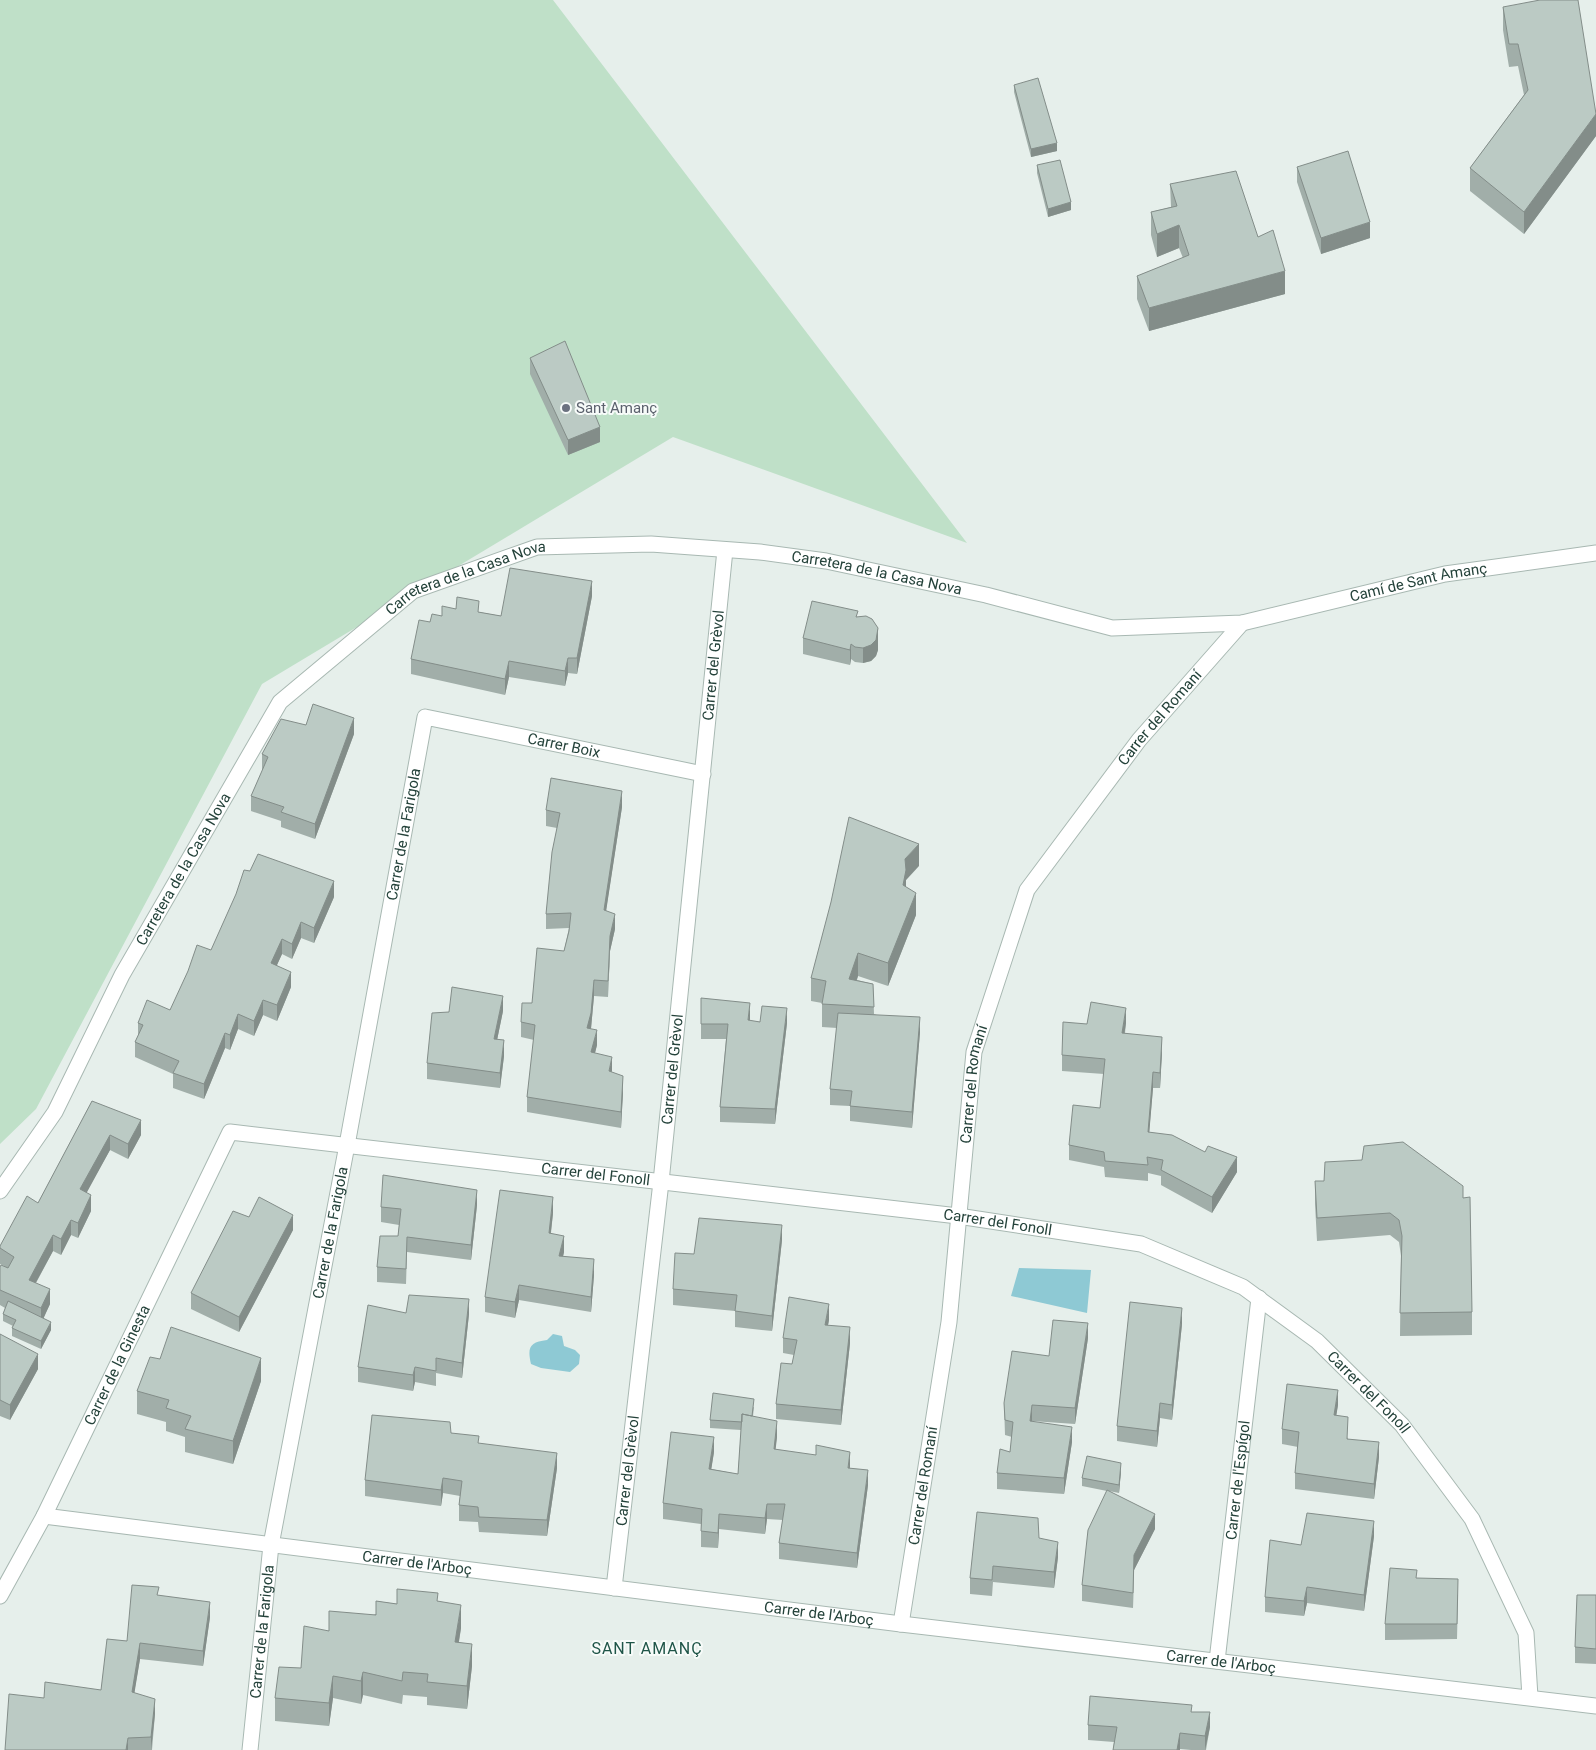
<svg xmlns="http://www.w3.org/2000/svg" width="1596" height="1750" font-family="Roboto,sans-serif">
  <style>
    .green { fill: #bfe0c8 }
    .water { fill: #8ec9d4 }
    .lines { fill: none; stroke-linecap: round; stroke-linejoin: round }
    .street-casing { stroke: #a8b8b2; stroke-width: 17 }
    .street { stroke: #fff; stroke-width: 15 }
    .wall { fill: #a1aea9 }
    .shaded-wall { fill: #838d89 }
    .building { fill: #bbcac4; stroke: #838d89 }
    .worship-dot { fill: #6b7280; stroke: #f7fbf9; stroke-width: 2 }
    .labels { text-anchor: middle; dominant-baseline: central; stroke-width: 4; stroke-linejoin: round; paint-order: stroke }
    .worship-label { font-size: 15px; fill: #5b616d; stroke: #f7fbf9; text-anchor: start }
    .street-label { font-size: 15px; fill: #24423a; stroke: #f7fbf9 }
    .neighbourhood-label { font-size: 16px; letter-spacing: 1px; fill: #1f5548; stroke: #f7fbf9 }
  </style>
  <rect width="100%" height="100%" fill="#e6efeb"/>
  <path class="green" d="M0,0H553L967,543L673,437L262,684L36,1109L0,1144Z"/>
  <path class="water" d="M1019,1268L1091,1270L1087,1313L1011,1296Z
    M553,1334L562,1336L564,1346L575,1350L580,1355L579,1364L570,1372L541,1368L531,1364C527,1347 530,1342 547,1340Z"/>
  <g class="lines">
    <defs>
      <g id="street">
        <path id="s1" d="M0,1191L55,1112L122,975L280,702L413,591L537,547L651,544L760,552L826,561L986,595L1112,628L1242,623L1445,574L1596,553"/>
        <path id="s2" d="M44,1516L901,1624L1596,1706"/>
        <path id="s3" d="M614,1588L661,1182L725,550"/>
        <path id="s4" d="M0,1596L44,1516L230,1132L958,1216L1141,1244L1243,1287L1317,1341L1402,1425L1472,1519L1526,1633L1530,1697"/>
        <path id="s5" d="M901,1624L949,1322L974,1052L1027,890L1139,740L1242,623"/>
        <path id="s6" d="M1217,1661L1259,1298"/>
        <path id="s7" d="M250,1750L271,1545L347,1145L425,717L703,774"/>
      </g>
    </defs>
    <use href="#street" class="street-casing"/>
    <use href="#street" class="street"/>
  </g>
  <path class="wall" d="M1503,7L1596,136L1524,234L1470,191V168L1524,95L1518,66L1509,67L1503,30Z
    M1014,85L1057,151L1031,157L1014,92Z
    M1037,165L1071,210L1048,217L1037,173Z
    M1297,167L1370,238L1321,254L1297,182Z
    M1170,184L1258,237L1285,294L1149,331L1137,299V276L1183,258L1179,248L1157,257L1151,235V212L1171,207Z
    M530,358L600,442L568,455L530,374Z
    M592,596L577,674L568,673L565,686L509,677L505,695L411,674V659L430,622L442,616L479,612L501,616Z
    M858,617L878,650L876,656L871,661L863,663L855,662L851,659L850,665L803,654V638Z
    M306,725L354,734L315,839L281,827V821L251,811V796L263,770L262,769V754Z
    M622,807L606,910L615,929L610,951L608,997L594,996L591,1029L597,1045L595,1053L612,1073L623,1092L621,1128L527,1112V1097L534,1040L521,1037V1022L564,951L569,928L546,929V914L557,828L546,826V810Z
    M919,866L906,880V887L916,915L888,986L858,976L857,980L873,984L874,1014L920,1032L912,1128L850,1121V1106L830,1105V1089L837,1028L822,1027V1003L811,1001V978Z
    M334,897L314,943L301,938L292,959L282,954L277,965L291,987L277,1021L263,1015L254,1036L238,1029L230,1050L225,1048L204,1099L173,1088V1074L135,1057V1042L138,1036V1023L170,1010L211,950Z
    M701,998L750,1021L760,1022L787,1023L775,1124L720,1122V1107L726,1039H701Z
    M503,1011L497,1040L504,1056L500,1088L427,1079V1063Z
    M1126,1023L1125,1033L1162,1052L1160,1088H1153L1149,1133L1237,1172L1212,1213L1161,1185V1176L1148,1173V1181L1105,1177L1104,1167L1069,1160V1145L1100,1108L1104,1074L1062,1071V1055L1087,1024Z
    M92,1101L141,1135L128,1159L110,1150L86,1192L91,1211L78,1238L71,1235L61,1255L53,1251L36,1283L50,1304L43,1318L51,1330L41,1349L12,1336V1328L13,1326L3,1321V1314L5,1308L0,1305V1267L4,1266L0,1264V1246L38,1203Z
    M1315,1181L1463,1198L1472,1312V1335L1400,1336L1401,1256L1399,1242L1390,1235L1317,1241L1315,1204Z
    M477,1205L471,1260L407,1252L406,1284L377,1282V1267L398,1236L399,1225L381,1222V1207Z
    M553,1213L551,1233L564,1252L563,1257L594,1275L591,1312L519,1300L515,1318L485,1312V1297Z
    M249,1217L293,1230L239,1332L191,1309V1293Z
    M782,1240L772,1331L735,1327V1311L673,1305V1289L694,1254Z
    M406,1313L469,1314L462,1378L436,1373V1386L415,1382L413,1391L358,1382V1367Z
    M829,1320L828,1325L850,1343L841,1425L776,1419V1404L792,1364L794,1355L783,1353V1338Z
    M1182,1324L1172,1420L1160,1418L1157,1447L1117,1441V1426Z
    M0,1334L38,1369L10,1420L0,1416Z
    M1088,1338L1075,1424L1032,1421L1072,1442L1064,1494L997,1489V1473L1010,1452L1012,1437L1005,1435L1004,1403L1049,1356Z
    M261,1381L233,1464L185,1452V1437L166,1431V1422L137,1414V1391Z
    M1338,1405L1336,1415L1348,1439L1379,1457L1374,1499L1295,1489V1473L1298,1447L1282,1444V1429Z
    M754,1407L753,1416L777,1437L775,1449L850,1468L868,1485L857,1568L779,1559V1543L783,1520L767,1519L765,1534L719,1529L718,1548L701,1547V1524L663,1519V1503L714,1452L711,1469L738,1474L741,1430L710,1428V1420Z
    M451,1433L479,1444L557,1468L547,1536L479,1532L478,1522L459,1521V1505L460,1496L443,1493L441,1506L365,1496V1480Z
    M1121,1471L1119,1493L1109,1491L1155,1529L1134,1570L1133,1608L1082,1601V1585L1107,1491L1082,1486V1478Z
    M1374,1536L1364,1611L1307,1603L1304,1616L1265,1612V1597L1301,1545Z
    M1039,1538L1058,1557L1054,1588L993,1582L992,1596L970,1594V1578Z
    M1417,1578L1458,1595L1457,1639L1385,1640V1624Z
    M1596,1595V1664L1575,1663V1647Z
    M159,1596L210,1617L203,1666L140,1659L134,1693L155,1714L152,1750H5L44,1698L101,1690L127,1641Z
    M376,1601L397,1604L438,1601L461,1628L459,1642L472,1666L467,1709L427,1705V1697L403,1695L402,1704L363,1695L361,1704L333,1698L329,1726L275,1721V1698L301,1668L329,1631L376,1614Z
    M1192,1712L1210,1727L1206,1750H1191L1180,1749V1750H1113L1114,1742L1088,1740V1725Z"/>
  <path class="shaded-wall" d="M1596,114V136L1524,234V212Z
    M1057,143V151L1031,157V149Z
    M1071,202V210L1048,217V209Z
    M1370,222V238L1321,254V238Z
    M1179,225V248L1157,257V234Z
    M1285,271V294L1149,331V308Z
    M600,427V442L568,455V440Z
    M592,581V596L577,674V658Z
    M878,628V650L876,656L871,661L863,663V648Z
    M851,644V659L850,665V650Z
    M568,658V673L565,686V671Z
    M509,661V677L505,695V679Z
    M354,718V734L315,839V824Z
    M622,791V807L604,925V910Z
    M919,844V866L906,880V892L903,885L905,859Z
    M334,881V897L314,943V928Z
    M916,893V915L888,986V963Z
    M615,914V929L610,951L608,997L610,936Z
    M301,922V938L292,959V944Z
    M282,939V954L271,978V963Z
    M858,953V976L849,1001V979Z
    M291,972V987L277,1021V1005Z
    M594,980V996L591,1028L587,1043V1028Z
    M503,996V1011L494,1055V1039Z
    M263,1000V1015L254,1036V1021Z
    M750,1003V1019L748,1036V1020Z
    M787,1008V1023L775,1124V1109Z
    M1126,1008V1023L1122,1048V1033Z
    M238,1014V1029L230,1050V1035Z
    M920,1017V1032L912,1128V1112Z
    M597,1030V1045L591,1068V1052Z
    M225,1033V1048L204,1099V1084Z
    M1162,1037V1052L1160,1088V1073Z
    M504,1040V1056L500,1088V1073Z
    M612,1057V1072L609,1071Z
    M1153,1072V1088L1148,1148V1132Z
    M623,1076V1092L621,1128V1112Z
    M141,1120V1135L128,1159V1144Z
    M110,1135V1150L80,1205V1189Z
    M1237,1157V1172L1212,1213V1197Z
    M477,1190V1205L471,1260V1245Z
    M91,1195V1211L78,1238V1223Z
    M553,1197V1213L549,1248V1233Z
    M293,1215V1230L239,1332V1317Z
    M71,1220V1235L61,1255V1239Z
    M782,1225V1240L772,1331V1316Z
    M53,1235V1251L29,1295V1280Z
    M564,1236V1252L559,1272V1256Z
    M594,1259V1275L591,1312V1297Z
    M519,1285V1300L515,1318V1302Z
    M50,1289V1304L41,1324V1308Z
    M469,1299V1314L462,1378V1363Z
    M829,1304V1320L825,1340V1325Z
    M1182,1308V1324L1172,1420V1405Z
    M51,1322V1330L41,1349V1341Z
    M1088,1323V1338L1075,1424V1408Z
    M850,1327V1343L841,1425V1410Z
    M38,1354V1369L10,1420V1405Z
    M261,1358V1381L233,1464V1441Z
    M415,1367V1382L413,1391V1375Z
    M1338,1390V1405L1334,1430V1415Z
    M1160,1403V1418L1157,1447V1431Z
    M1032,1405V1421L1030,1436V1421Z
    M777,1421V1437L774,1464V1449Z
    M1072,1427V1442L1064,1494V1478Z
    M714,1437V1452L709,1484V1469Z
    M1379,1442V1457L1374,1499V1484Z
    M850,1452V1467L848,1484V1468Z
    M557,1453V1468L547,1536V1520Z
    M1121,1463V1471L1119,1493V1485Z
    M868,1470V1485L857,1568V1553Z
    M443,1478V1493L441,1506V1490Z
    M767,1504V1519L765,1534V1518Z
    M719,1514V1529L718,1548V1533Z
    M1155,1514V1529L1134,1570L1133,1608L1134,1555Z
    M1374,1521V1536L1364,1611V1595Z
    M1058,1542V1557L1054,1588V1572Z
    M1307,1587V1603L1304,1616V1601Z
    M210,1602V1617L203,1666V1651Z
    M461,1605V1628L455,1664V1642Z
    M140,1643V1659L132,1708V1692Z
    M472,1644V1666L467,1709V1686Z
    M363,1672V1695L361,1704V1681Z
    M333,1676V1698L329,1726V1703Z
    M155,1699V1714L151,1750V1737Z
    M1210,1712V1727L1205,1750V1736Z
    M1180,1733V1750H1177Z
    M128,1738V1750H126Z"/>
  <path class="building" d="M1540,0H1578L1596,114L1524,212L1470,168L1528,90L1518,44H1509L1503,7Z
    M1038,78L1057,143L1031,149L1014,85Z
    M1348,151L1370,222L1321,238L1297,167Z
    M1060,160L1071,202L1048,209L1037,165Z
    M1236,171L1258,237L1273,230L1285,271L1149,308L1137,276L1189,255L1179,225L1157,234L1151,212L1177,206L1170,184Z
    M565,341L600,427L568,440L530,358Z
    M510,568L592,581L577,658H568L565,671L509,661L505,679L411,659L419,620L430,622L432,614L442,616V606L456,609L457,597L479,601L478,612L501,616Z
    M812,601L858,611L856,617L866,616L872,619L878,628L876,640L871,645L863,648L855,647L851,644L850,650L803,638Z
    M313,704L354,718L315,824L281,812L284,807L251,796L268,757L262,754L281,719L306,725Z
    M551,778L622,791L604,910L615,914L610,936L608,981L594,980L591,1013L587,1028L597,1030L591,1052L612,1057L609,1071L623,1076L621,1112L527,1097L535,1025L521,1022L522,1003H532L537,948L564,951L569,931L571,913L546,914L552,852L560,813L546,810Z
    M849,817L919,844L905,859L906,870L903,885L916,893L888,963L858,953L849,979L873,984L874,1007L822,1004L826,981L811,978L831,902Z
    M258,854L334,881L314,928L301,922L292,944L282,939L271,963L291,972L277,1005L263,1000L254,1021L238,1014L230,1035L225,1033L204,1084L173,1073L179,1061L135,1042L143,1025L138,1023L147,1000L170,1010L188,971L197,945L211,950L236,894L244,870L250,871Z
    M452,987L503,996L494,1039L504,1040L500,1073L427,1063L432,1013L449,1012Z
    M701,998L750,1003L748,1020L760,1022L762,1006L787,1008L775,1109L720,1107L728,1024H701Z
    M1091,1002L1126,1008L1122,1033L1162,1037L1160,1073L1153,1072L1148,1132L1172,1135L1205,1152L1208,1146L1237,1157L1212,1197L1161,1170L1163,1160L1147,1157L1148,1165L1105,1161L1104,1152L1069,1145L1073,1105L1100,1108L1105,1059L1062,1055L1063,1022L1087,1024Z
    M838,1013L920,1017L912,1112L850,1106L852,1091L830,1089Z
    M92,1101L141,1120L128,1144L110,1135L80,1189L91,1195L78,1223L71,1220L61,1239L53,1235L29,1280L50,1289L41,1308L0,1290V1267L1,1265L8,1268L14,1257L0,1248V1246L27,1196L38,1203Z
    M1403,1142L1463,1186V1198L1470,1197L1472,1312L1400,1313L1402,1236L1399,1220L1390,1213L1317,1218L1315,1181H1324L1325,1162L1362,1160L1364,1146Z
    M383,1175L477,1190L471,1245L407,1237L406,1269L377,1267L380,1236H398L401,1209L381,1207Z
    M500,1190L553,1197L549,1233L564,1236L559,1256L594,1259L591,1297L519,1285L515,1302L485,1297Z
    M259,1197L293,1215L239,1317L191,1293L233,1211L249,1217Z
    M699,1218L782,1225L772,1316L735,1311L737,1295L673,1289L675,1253L694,1254Z
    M409,1295L469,1299L462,1363L436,1358V1371L415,1367L413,1375L358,1367L368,1305L406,1313Z
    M789,1297L829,1304L825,1325L850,1327L841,1410L776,1404L781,1363L792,1364L797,1340L783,1338Z
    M8,1301L51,1322L41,1341L12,1328L16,1320L3,1314Z
    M1130,1302L1182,1308L1172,1405L1160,1403L1157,1431L1117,1426Z
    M1053,1320L1088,1323L1075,1408L1032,1405L1030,1421L1072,1427L1064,1478L997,1473L1000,1449L1010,1452L1013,1422L1005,1420L1004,1403L1012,1351L1049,1356Z
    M171,1327L261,1358L233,1441L185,1429L191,1416L166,1408L169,1400L137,1391L150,1357L160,1359Z
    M0,1334L38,1354L10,1405L0,1400Z
    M1287,1384L1338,1390L1334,1415L1348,1417L1347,1439L1379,1442L1374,1484L1295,1473L1299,1432L1282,1429Z
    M713,1393L754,1399L752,1416L742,1414V1422L710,1420Z
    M742,1414L777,1421L774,1449L816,1455V1445L850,1452L848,1468L868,1470L857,1553L779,1543L785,1504H767L765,1518L719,1514L718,1533L701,1531L702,1509L663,1503L671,1432L714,1437L709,1469L738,1474Z
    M372,1415L450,1422L451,1433L479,1436L478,1443L557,1453L547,1520L479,1517L478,1507L459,1505L462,1481L443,1478L441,1490L365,1480Z
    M1087,1456L1121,1463L1119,1485L1082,1478Z
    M1107,1490L1155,1514L1134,1555L1133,1593L1082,1585L1088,1530Z
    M977,1512L1038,1518L1039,1538L1058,1542L1054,1572L993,1566L992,1580L970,1578Z
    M1307,1513L1374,1521L1364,1595L1307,1587L1304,1601L1265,1597L1270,1540L1301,1545Z
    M1390,1568L1417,1570L1416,1578L1458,1579L1457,1624H1385Z
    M132,1585L159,1587L157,1595L210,1602L203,1651L140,1643L132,1692L155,1699L151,1737L128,1738L126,1750H5L9,1694L44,1698L45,1682L101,1690L107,1639L127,1641Z
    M397,1589L438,1593L437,1601L461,1605L455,1642L472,1644L467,1686L427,1682L428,1674L403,1672L402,1681L363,1672L361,1681L333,1676L329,1703L275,1698L279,1667L301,1668L304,1626L329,1631V1611L376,1615V1601L397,1604Z
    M1577,1595H1596V1649L1575,1647Z
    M1090,1696L1192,1705L1191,1712H1210L1205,1736L1180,1733L1177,1750H1113L1117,1727L1088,1725Z"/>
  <circle class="worship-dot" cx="566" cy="408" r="5"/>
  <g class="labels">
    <g class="worship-label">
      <text x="576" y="408">Sant Amanç</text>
    </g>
    <g class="street-label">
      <text stroke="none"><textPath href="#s1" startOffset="1211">Carretera de la Casa Nova</textPath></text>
      <text stroke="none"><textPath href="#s1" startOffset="791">Carretera de la Casa Nova</textPath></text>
      <text stroke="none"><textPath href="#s1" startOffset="1764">Camí de Sant Amanç</textPath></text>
      <text stroke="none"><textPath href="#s3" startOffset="928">Carrer del Grèvol</textPath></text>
      <text stroke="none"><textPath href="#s5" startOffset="965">Carrer del Romaní</textPath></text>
      <text stroke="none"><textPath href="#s7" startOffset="1190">Carrer Boix</textPath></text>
      <text stroke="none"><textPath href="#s7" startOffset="929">Carrer de la Farigola</textPath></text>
      <text stroke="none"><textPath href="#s1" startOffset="371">Carretera de la Casa Nova</textPath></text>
      <text stroke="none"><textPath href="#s3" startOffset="522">Carrer del Grèvol</textPath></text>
      <text stroke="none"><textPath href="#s5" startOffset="545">Carrer del Romaní</textPath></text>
      <text stroke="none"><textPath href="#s4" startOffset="886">Carrer del Fonoll</textPath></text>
      <text stroke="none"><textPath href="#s4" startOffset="1291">Carrer del Fonoll</textPath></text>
      <text stroke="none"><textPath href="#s7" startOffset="524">Carrer de la Farigola</textPath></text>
      <text stroke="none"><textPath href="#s4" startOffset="259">Carrer de la Ginesta</textPath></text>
      <text stroke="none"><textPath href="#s4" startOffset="1711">Carrer del Fonoll</textPath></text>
      <text stroke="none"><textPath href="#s3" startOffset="118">Carrer del Grèvol</textPath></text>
      <text stroke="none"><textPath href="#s6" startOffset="182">Carrer de l'Espígol</textPath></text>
      <text stroke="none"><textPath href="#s5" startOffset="140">Carrer del Romaní</textPath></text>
      <text stroke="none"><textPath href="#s2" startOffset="376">Carrer de l'Arboç</textPath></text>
      <text stroke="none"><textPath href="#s2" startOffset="781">Carrer de l'Arboç</textPath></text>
      <text stroke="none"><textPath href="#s7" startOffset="119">Carrer de la Farigola</textPath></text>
      <text stroke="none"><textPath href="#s2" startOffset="1186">Carrer de l'Arboç</textPath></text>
    </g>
    <g class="neighbourhood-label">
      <text x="647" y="1648">SANT AMANÇ</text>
    </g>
  </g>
</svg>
